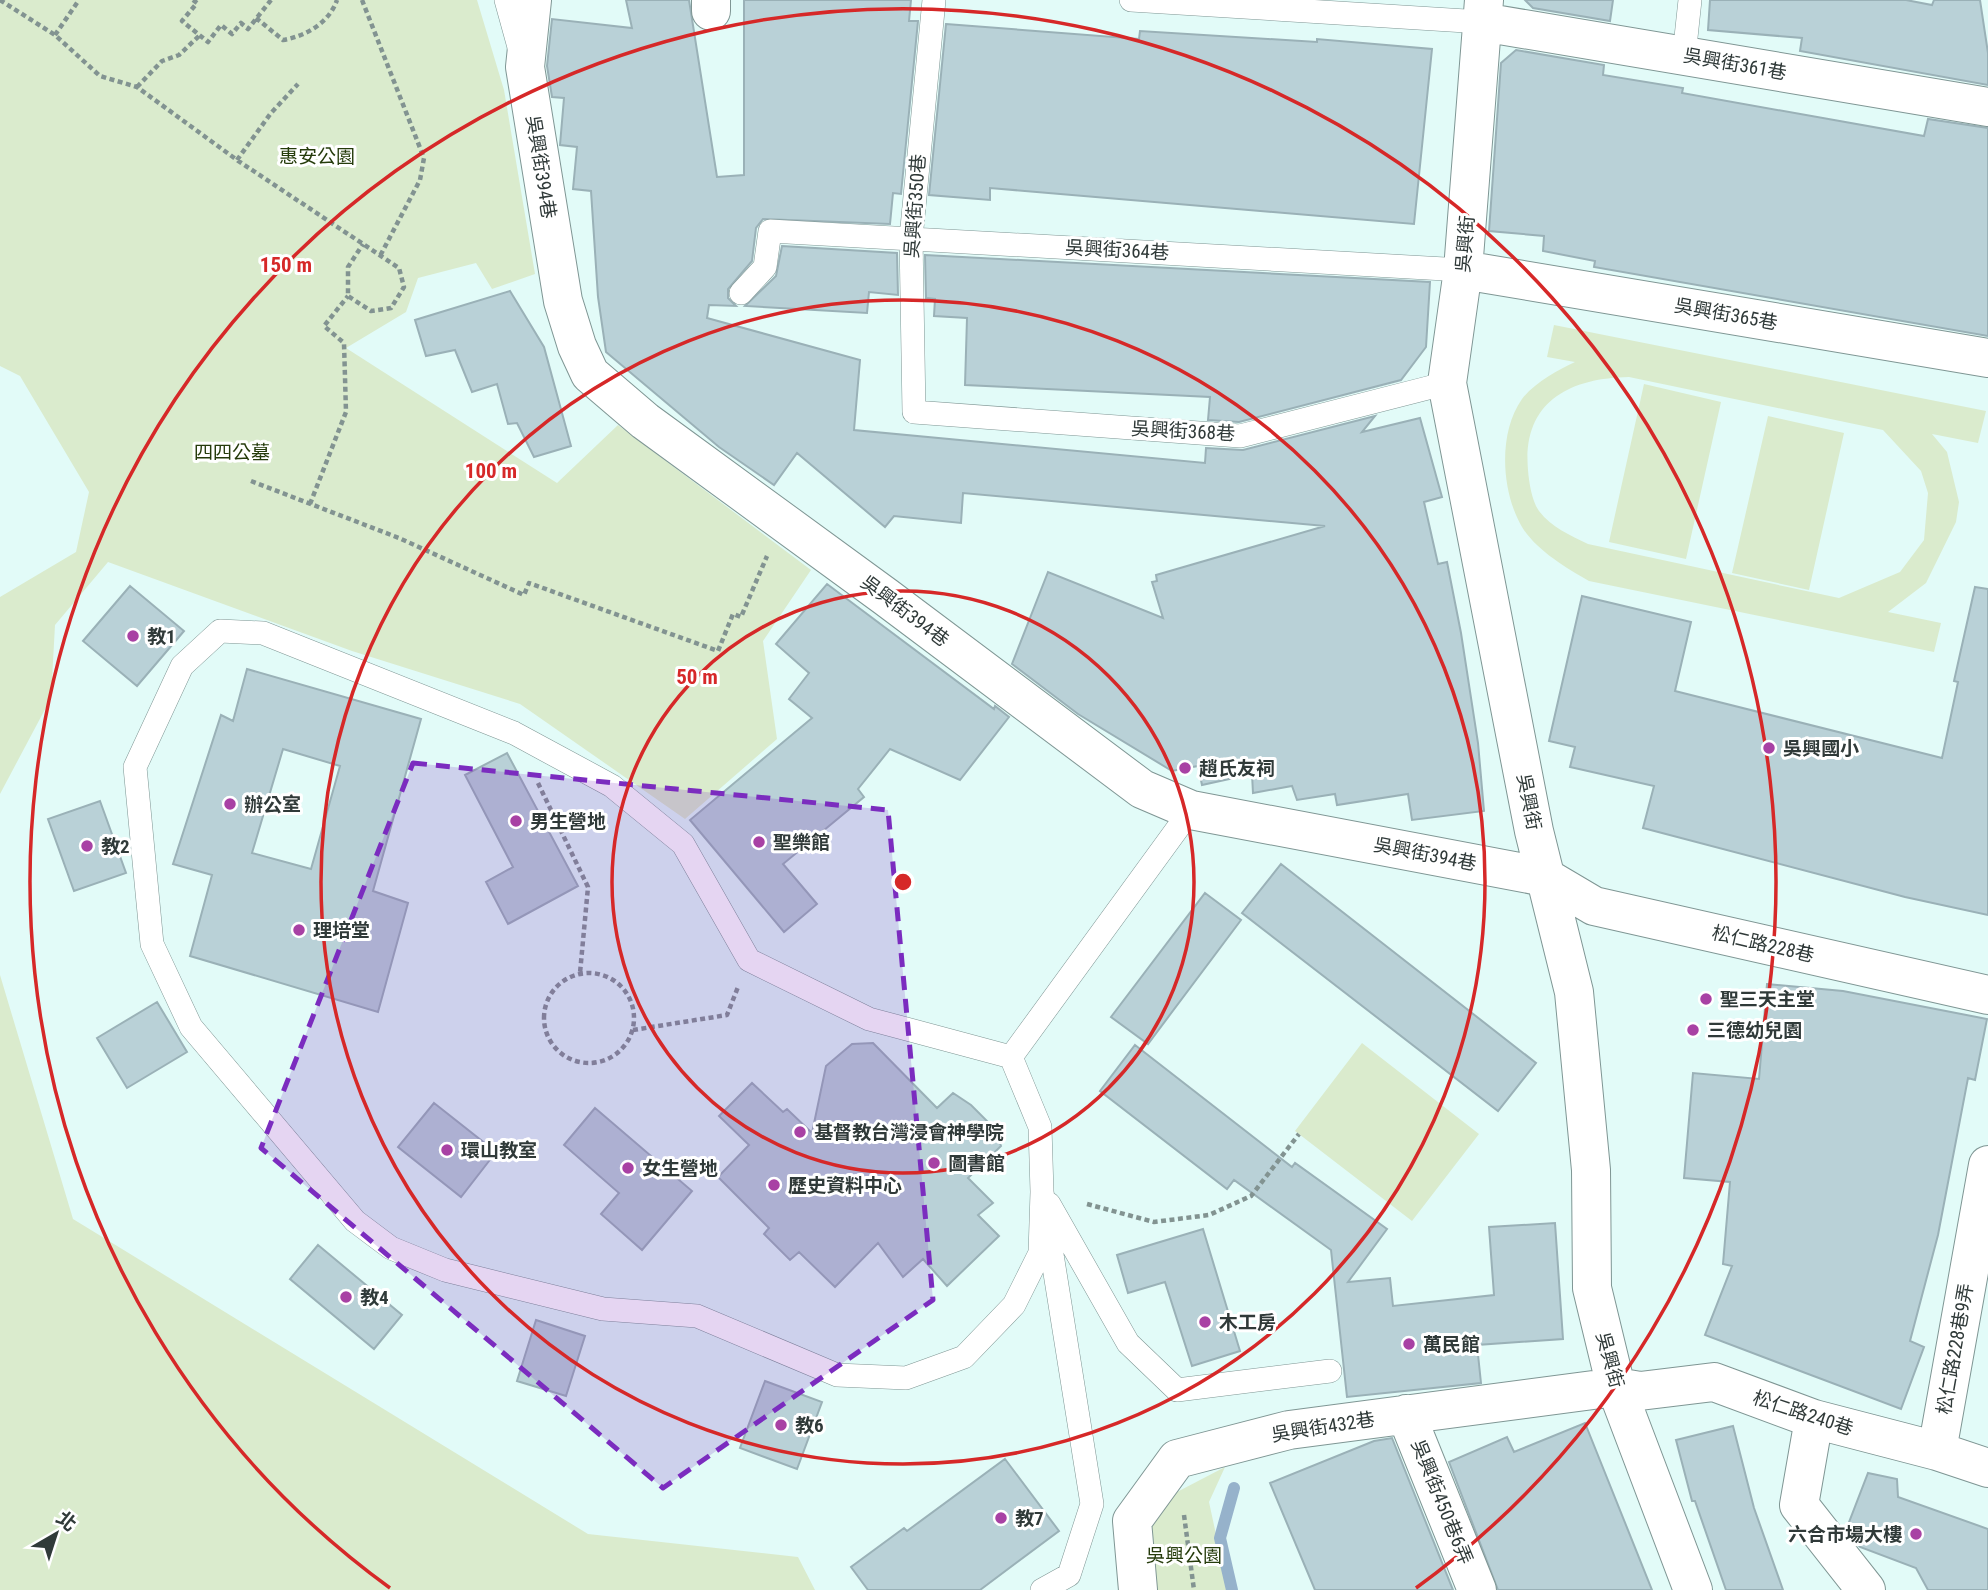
<svg xmlns="http://www.w3.org/2000/svg" width="1988" height="1590" font-family="'Roboto Condensed','Noto Sans TC',sans-serif">
  <style>
    .green { fill: #daebcd; fill-rule: evenodd }
    .lines { fill: none; stroke-linecap: round; stroke-linejoin: round }
    .stream { stroke: #96b2cb; stroke-width: 12 }
    .building { fill: #b9d1d7; stroke: #9ab1b7; stroke-width: 2; fill-rule: evenodd }
    .service-casing { stroke: #7f9694; stroke-width: 24 }
    .minor-casing { stroke: #7f9694; stroke-width: 40 }
    .path { stroke: #829391; stroke-width: 4.5; stroke-dasharray: 5 3.5; stroke-linecap: butt }
    .service { stroke: #fff; stroke-width: 23 }
    .minor { stroke: #fff; stroke-width: 38 }
    .marked { fill: #7b2cbf; fill-opacity: 0.2; stroke: #7b2cbf; stroke-width: 5; stroke-dasharray: 14 9; stroke-linejoin: round }
    .ring { fill: none; stroke: #d62828; stroke-width: 3.5 }
    .poi-dot { fill: #a841a4; stroke: #fff; stroke-width: 2.5 }
    .labels { text-anchor: middle; dominant-baseline: central; stroke-width: 6; stroke-linejoin: round; paint-order: stroke }
    .street-label { font-size: 19px; fill: #303a39; stroke: #fff }
    .park-label { font-size: 19px; fill: #253b0b; stroke: #fff }
    .poi-label { font-size: 19px; font-weight: bold; fill: #303a39; stroke: #fff; text-anchor: start }
    .centre { fill: #d62828; stroke: #fff; stroke-width: 3.5 }
    .ring-label { font-size: 21px; text-anchor: middle; font-weight: bold; fill: #d62828; stroke: #fff; stroke-width: 6; stroke-linejoin: round; paint-order: stroke }
  </style>
  <rect width="100%" height="100%" fill="#e2fbf8"/>
  <path class="green" d="M0,0H477L504,90L535,274L492,289L476,263L418,278L406,312L346,348L557,483L618,425L811,570L763,641L777,739L685,819L520,704L352,651L108,562L55,625L51,698L0,794V597L76,552L89,492L20,376L0,366Z
    M1554,325L1986,411L1978,443L1932,434L1947,452L1959,502L1956,522L1926,583L1888,612L1941,623L1934,652L1589,581C1566,568 1536,550 1522,527C1501,491 1498,433 1522,399C1534,383 1558,370 1575,362L1547,357ZM1629,377L1883,430L1921,471L1928,493L1924,540L1900,572L1839,598L1588,544C1570,535 1552,528 1539,511C1532,501 1529,483 1528,470C1522,403 1568,378 1629,377Z
    M1644,384L1721,402L1686,559L1609,542Z
    M1768,416L1844,433L1809,590L1732,573Z
    M0,975L73,1219L588,1534L798,1557L815,1590H0Z
    M1362,1043L1479,1134L1412,1221L1295,1131Z
    M1225,1467L1209,1502L1228,1590H1147L1152,1505Z"/>
  <g class="lines">
    <path class="stream" d="M1232,1590L1220,1538L1234,1488"/>
  </g>
  <path class="building" d="M626,0H689L717,177L744,175V0H911L909,21H918L901,194L893,193L890,224L763,219L756,228L752,261L728,289V298L736,306L709,305L707,318L860,360L854,430L1205,463L1206,448L1243,450L1375,416L1362,432L1420,418L1442,497L1424,502L1438,564L1447,562L1461,633L1478,743L1484,811L1412,820L1408,794L1337,805L1335,794L1297,800L1292,786L1253,793L1252,774L1202,785L1198,766L1172,771L1078,714L1012,664L1048,572L1163,618L1152,582L1157,581L1156,575L1325,526L963,493L961,523L894,516L885,527L797,453L774,485L719,447L606,352L598,297L591,191L573,189L577,147L560,145L564,98L552,97L547,66L552,19L632,28Z
    M1525,0H1613L1610,21L1533,8Z
    M1710,0H1906L1932,5L1934,0H1980L1988,53V85L1800,51L1802,38L1708,30Z
    M946,24L1139,39L1140,31L1317,42V39L1432,49L1414,224L990,188V200L929,195Z
    M1516,50L1604,65L1603,75L1683,88L1682,93L1924,136L1928,119L1988,128V336L1594,267L1595,261L1543,251L1544,236L1489,231L1501,63Z
    M782,246L897,253L898,295L869,292L867,313L745,306L776,276Z
    M925,255L1430,282L1426,347L1401,380L1239,422L1208,420L1210,397L965,385L967,318L934,316L935,299L926,298Z
    M510,291L544,347L571,446L534,457L517,423L508,424L497,384L472,392L455,350L426,356L415,320Z
    M827,584L994,709L995,706L1009,717L960,780L890,749L858,789L864,797L783,864L817,904L784,932L690,820L812,718L789,699L809,673L776,644Z
    M130,586L184,631L137,686L83,641Z
    M1975,587L1988,589V915L1905,897L1643,828L1654,786L1570,767L1575,747L1549,741L1582,596L1691,622L1675,691L1942,758L1958,682L1954,681Z
    M247,669L421,719L373,891L408,903L378,1012L190,956L212,875L173,864L221,715L233,721ZM283,749L340,766L311,869L252,853Z
    M507,753L578,886L508,924L486,882L513,867L465,775Z
    M100,801L126,873L74,891L48,819Z
    M1281,864L1536,1063L1498,1111L1242,913Z
    M1205,893L1241,920L1148,1044L1111,1017Z
    M1767,984L1843,991L1987,1019L1975,1080L1968,1078L1938,1235L1910,1341L1924,1347L1901,1409L1705,1335L1732,1266L1723,1264L1730,1182L1684,1178L1693,1073L1759,1079Z
    M157,1002L187,1052L127,1088L97,1038Z
    M873,1043L937,1108L953,1093L971,1105L994,1128L1001,1146L968,1178L993,1203L978,1215L999,1236L947,1286L923,1259L903,1277L878,1243L835,1287L799,1252L790,1260L764,1234L769,1228L718,1177L749,1145L719,1116L752,1083L783,1112L787,1109L812,1133L826,1066L852,1044Z
    M1135,1045L1292,1167L1295,1163L1387,1229L1348,1282L1390,1278L1393,1306L1494,1295L1489,1227L1555,1223L1563,1339L1477,1345L1481,1383L1347,1397L1331,1250L1234,1180L1227,1189L1100,1091Z
    M434,1103L496,1152L461,1197L398,1147Z
    M595,1108L692,1191L642,1250L601,1214L619,1193L564,1145Z
    M1203,1229L1240,1351L1192,1366L1165,1282L1128,1293L1117,1255Z
    M318,1245L402,1315L374,1349L290,1279Z
    M536,1320L585,1336L566,1396L517,1381Z
    M765,1381L822,1402L797,1469L740,1448Z
    M1585,1423L1652,1590H1498L1449,1462L1507,1437L1514,1452Z
    M1733,1426L1754,1508L1783,1590H1726L1695,1501H1692L1676,1440Z
    M1392,1438L1453,1590H1315L1270,1483L1374,1441Z
    M1005,1459L1059,1531L980,1590H868L851,1567L904,1528L907,1531Z
    M1868,1473L1897,1479L1898,1497L1988,1529V1590H1928L1916,1568L1860,1547L1846,1530Z"/>
  <g class="lines">
    <defs>
      <path id="service" d="M506,0L519,47
        M934,0L911,238L914,412L1240,436L1447,383
        M1131,0L1482,22
        M1684,56L1690,0
        M741,293L765,267L770,231L1463,270
        M1011,1057L1191,810
        M1049,1204L1128,1343L1177,1390L1330,1371
        M1042,1590L1069,1575L1092,1504L1042,1192L1040,1127L1011,1057L869,1019L749,960L683,844L612,786L514,733L263,633L220,631L182,666L135,767L152,944L191,1027L355,1221L391,1248L445,1270L603,1309L697,1316L837,1375L906,1378L964,1357L1014,1305L1040,1253L1042,1192"/>
      <path id="minor" d="M532,0L525,67L563,301L577,346L590,374L645,421L886,597L1142,789L1191,810L1545,877L1594,906L1988,995
        M1484,0L1463,270L1447,383L1534,831L1574,992L1591,1170L1592,1288L1616,1387L1693,1590
        M711,11V0
        M1482,22L1988,107
        M1463,270L1988,358
        M1406,1414L1477,1590
        M1814,1419L1799,1505L1866,1590
        M1937,1451L1988,1165
        M1138,1590L1132,1521L1177,1459L1289,1430L1616,1387L1640,1391L1714,1382L1814,1419L1937,1451L1988,1468"/>
    </defs>
    <use href="#service" class="service-casing"/>
    <use href="#minor" class="minor-casing"/>
    <path class="path" d="M0,0L55,35L100,76L137,87L237,160L399,268L404,287L391,308L371,311L348,296V267L363,244
      M193,0L197,3L182,21L208,42L221,25L232,34L241,23L248,29L271,0
      M362,0L424,158L420,180L380,256
      M256,18L283,40C306,36 329,23 337,0
      M55,35L79,0
      M137,87L162,61L179,55L200,35
      M237,160L271,113L298,84
      M251,481L399,538L524,595L529,583L718,651L733,614L741,617L767,556
      M310,504L346,412L344,343L324,326L348,296
      M538,783L588,887L580,973
      M544 1018a45 45 0 1 1 90 0a45 45 0 1 1-90 0Z
      M633,1030L727,1015L738,987
      M1087,1204L1154,1222L1209,1215L1251,1196L1299,1134
      M1184,1515L1194,1590"/>
    <use href="#service" class="service"/>
    <use href="#minor" class="minor"/>
  </g>
  <path class="marked" d="M413,763L888,810L933,1300L663,1488L261,1148Z"/>
  <g class="ring">
    <circle cx="903" cy="882" r="291"/>
    <circle cx="903" cy="882" r="582"/>
    <path d="M390 1588A873 873 0 1 1 1416 1588"/>
  </g>
  <g class="poi-dot">
    <circle cx="133" cy="636" r="7"/>
    <circle cx="1769" cy="748" r="7"/>
    <circle cx="1185" cy="768" r="7"/>
    <circle cx="230" cy="804" r="7"/>
    <circle cx="516" cy="821" r="7"/>
    <circle cx="759" cy="842" r="7"/>
    <circle cx="87" cy="846" r="7"/>
    <circle cx="299" cy="930" r="7"/>
    <circle cx="1706" cy="999" r="7"/>
    <circle cx="1693" cy="1030" r="7"/>
    <circle cx="800" cy="1132" r="7"/>
    <circle cx="447" cy="1150" r="7"/>
    <circle cx="934" cy="1163" r="7"/>
    <circle cx="628" cy="1168" r="7"/>
    <circle cx="774" cy="1185" r="7"/>
    <circle cx="346" cy="1297" r="7"/>
    <circle cx="1205" cy="1322" r="7"/>
    <circle cx="1409" cy="1344" r="7"/>
    <circle cx="781" cy="1425" r="7"/>
    <circle cx="1001" cy="1518" r="7"/>
    <circle cx="1916" cy="1534" r="7"/>
  </g>
  <g class="labels">
    <g class="street-label">
      <text transform="translate(1735 64) rotate(10)">吳興街361巷</text>
      <text transform="translate(541 167) rotate(81)">吳興街394巷</text>
      <text transform="translate(915 206) rotate(-86)">吳興街350巷</text>
      <text transform="translate(1465 244) rotate(-85)">吳興街</text>
      <text transform="translate(1117 250) rotate(3)">吳興街364巷</text>
      <text transform="translate(1726 314) rotate(10)">吳興街365巷</text>
      <text transform="translate(1183 431) rotate(3)">吳興街368巷</text>
      <text transform="translate(905 611) rotate(37)">吳興街394巷</text>
      <text transform="translate(1529 802) rotate(79)">吳興街</text>
      <text transform="translate(1425 854) rotate(11)">吳興街394巷</text>
      <text transform="translate(1763 944) rotate(13)">松仁路228巷</text>
      <text transform="translate(1955 1349) rotate(-80)">松仁路228巷9弄</text>
      <text transform="translate(1610 1360) rotate(75)">吳興街</text>
      <text transform="translate(1803 1413) rotate(18)">松仁路240巷</text>
      <text transform="translate(1323 1427) rotate(-9)">吳興街432巷</text>
      <text transform="translate(1442 1502) rotate(68)">吳興街450巷6弄</text>
    </g>
    <g class="park-label">
      <text x="317" y="156">惠安公園</text>
      <text x="232" y="452">四四公墓</text>
      <text x="1184" y="1555">吳興公園</text>
    </g>
    <g class="poi-label">
      <text x="147" y="636">教1</text>
      <text x="1783" y="748">吳興國小</text>
      <text x="1199" y="768">趙氏友祠</text>
      <text x="244" y="804">辦公室</text>
      <text x="530" y="821">男生營地</text>
      <text x="773" y="842">聖樂館</text>
      <text x="101" y="846">教2</text>
      <text x="313" y="930">理培堂</text>
      <text x="1720" y="999">聖三天主堂</text>
      <text x="1707" y="1030">三德幼兒園</text>
      <text x="814" y="1132">基督教台灣浸會神學院</text>
      <text x="461" y="1150">環山教室</text>
      <text x="948" y="1163">圖書館</text>
      <text x="642" y="1168">女生營地</text>
      <text x="788" y="1185">歷史資料中心</text>
      <text x="360" y="1297">教4</text>
      <text x="1219" y="1322">木工房</text>
      <text x="1423" y="1344">萬民館</text>
      <text x="795" y="1425">教6</text>
      <text x="1015" y="1518">教7</text>
      <text x="1902" y="1534" text-anchor="end">六合市場大樓</text>
    </g>
  </g>
  <circle cx="903" cy="882" r="10" class="centre"/>
  <g class="ring-label">
    <text x="286" y="272">150 m</text>
    <text x="491" y="478">100 m</text>
    <text x="697" y="684">50 m</text>
  </g>
  <g transform="translate(56 1534) rotate(39)" stroke="#ffffff" stroke-width="5" paint-order="stroke">
  <path d="M0-5L12 26L0 18L-12 26Z" fill="#303a39"/>
  <text y="-10" font-size="19" font-weight="bold" text-anchor="middle" fill="#303a39">北</text>
  </g>
</svg>
